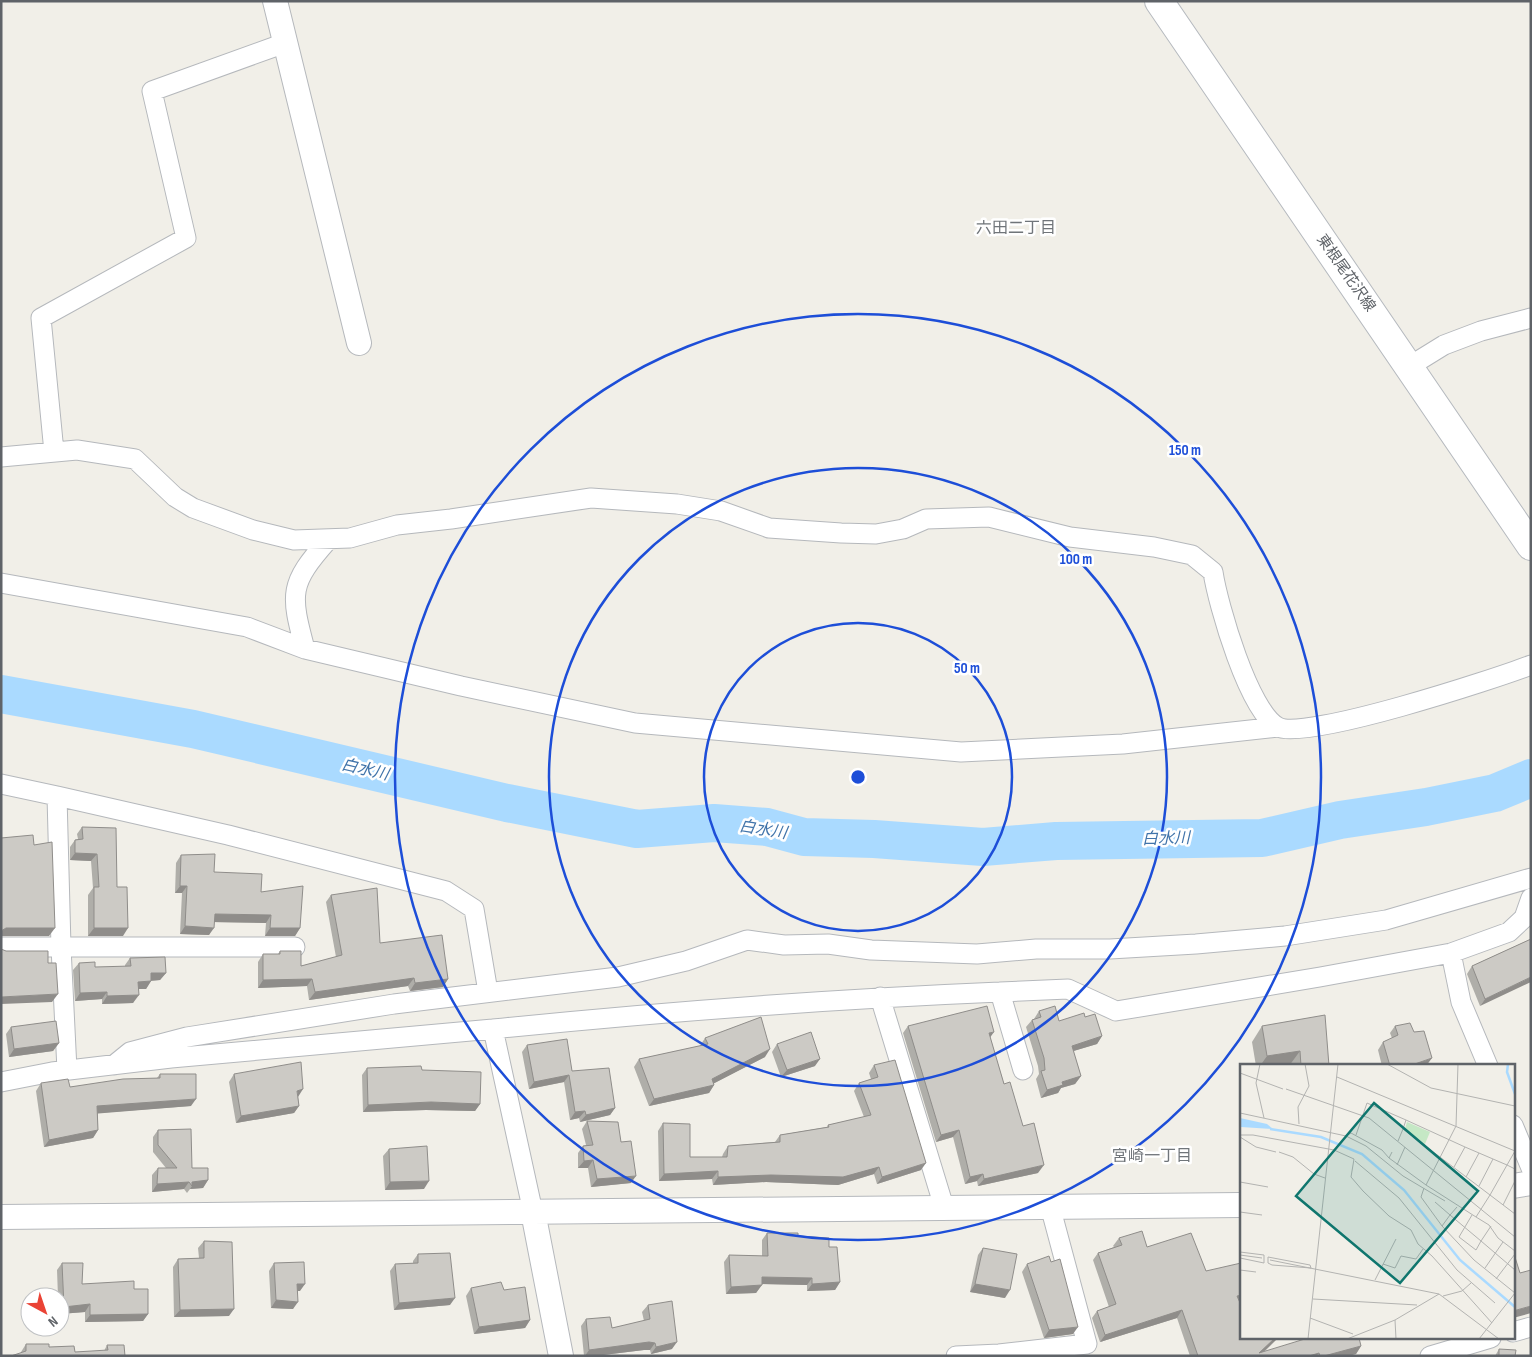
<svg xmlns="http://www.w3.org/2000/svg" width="1532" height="1357" font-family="'Sofia Sans Condensed','Noto Sans JP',sans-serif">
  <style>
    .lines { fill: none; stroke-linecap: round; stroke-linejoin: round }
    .river { stroke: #aadaff; stroke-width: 38 }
    .minor-casing { stroke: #b5b8bc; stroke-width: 21 }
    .tertiary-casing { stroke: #b5b8bc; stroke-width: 26 }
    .secondary-casing { stroke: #b6babf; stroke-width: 30 }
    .minor { stroke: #fff; stroke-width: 19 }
    .tertiary { stroke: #fff; stroke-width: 24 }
    .secondary { stroke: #fff; stroke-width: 28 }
    .wall { fill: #afaea9 }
    .shaded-wall { fill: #8f8d8a }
    .building { fill: #cccac5; stroke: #8f8d8a }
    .ring { fill: none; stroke: #1d4ed8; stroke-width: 2.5 }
    .labels { text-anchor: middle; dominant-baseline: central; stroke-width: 5; stroke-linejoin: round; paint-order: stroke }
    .street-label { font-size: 15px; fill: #5f6368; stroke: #fff }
    .neighbourhood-label { font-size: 16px; fill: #70757a; stroke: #fff }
    .water-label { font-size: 16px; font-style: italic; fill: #4174aa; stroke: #fff }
    .inset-river { fill: none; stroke: #aadaff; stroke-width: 2.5 }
    .inset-road { fill: none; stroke: #b3b3b1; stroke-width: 1 }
    .view { fill: #0f766e; fill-opacity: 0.15; stroke: #0f766e; stroke-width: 2.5 }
    .inset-edge { fill: none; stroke: #5f6368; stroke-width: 2.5 }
    .centre { fill: #1d4ed8; stroke: #fff; stroke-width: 2.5 }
    .ring-label { font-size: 15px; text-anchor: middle; font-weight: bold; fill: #1d4ed8; stroke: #fff; stroke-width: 5; stroke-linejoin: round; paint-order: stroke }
  </style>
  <rect width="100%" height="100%" fill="#f1efe8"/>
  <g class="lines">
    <path class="river" d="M1,694L193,729L507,803L637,829L714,823L767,827L804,837L874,839L983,847L1056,841L1262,838L1340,820L1426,807L1495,793L1531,778"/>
    <defs>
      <path id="minor" d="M1410,366L1444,345L1481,331L1531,318
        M54,452L41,318L186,238L152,91L285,43
        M1,457L77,450L135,459L175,497L193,508L253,530L294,540L350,538L397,525L451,519L591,498L677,504L721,511L769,528L841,533L876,534L903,529L926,519L989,517L1070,537L1154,547L1192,555L1213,572C1218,605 1249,712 1278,727C1305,741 1495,679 1531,665
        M1,583L247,627L305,649L461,686L635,723L961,752L1123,744L1278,727
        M305,649C290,593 289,584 328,540
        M1,784L57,796
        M1,947H61L67,1070
        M295,947H61L57,796L228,835L446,891L474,909L488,992
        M1451,953L1461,1002L1488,1066
        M1000,992L1068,989L1116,1011L1320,977L1451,953L1509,932L1524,918L1531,898
        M880,997L944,1207
        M493,1029C662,1012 831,999 1000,992L1023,1070
        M114,1065L130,1052L187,1037L394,1004L618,977L686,961L747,940L784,945L828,944L871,950L977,954L1036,949H1110L1196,944L1285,936L1386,920L1531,878
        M1,1082L52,1072L171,1058L493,1029L533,1212
        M1513,1125L1531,1168
        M1513,1332L1531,1327
        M956,1356L999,1354L1087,1344L1050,1206
        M1430,1356L1491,1338"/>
      <path id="tertiary" d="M275,1L359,343
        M1513,1186L1531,1183
        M533,1212L561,1356
        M1,1217L1241,1205"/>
      <path id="secondary" d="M1159,1L1531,546"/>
    </defs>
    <use href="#minor" class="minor-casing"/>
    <use href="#tertiary" class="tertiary-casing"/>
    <use href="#secondary" class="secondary-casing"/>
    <use href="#minor" class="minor"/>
    <use href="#tertiary" class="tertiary"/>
    <use href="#secondary" class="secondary"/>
  </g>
  <path class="wall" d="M82,827L117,887L123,936H88V895L93,888L91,861L70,860V847L75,840L78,839L77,834Z
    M181,855L214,872L261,892L300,928L295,936H265L266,923L214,922L209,935L180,934L182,893H175L176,863Z
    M331,895L380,943L448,979L443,987L410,991L408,986L309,1000L307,986L258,988V962L263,954H278L280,951L301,966L336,957L326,902Z
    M1531,939L1480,1006L1467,974L1472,966Z
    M130,958L166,973L160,980L151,981L146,989H139L133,1003L102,1004V999L75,1001L73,970L79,963L95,967H125V965Z
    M1039,1011L1059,1021L1085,1017L1102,1036L1097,1044L1073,1051L1081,1076L1075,1084L1061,1088L1058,1093L1041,1098L1036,1079L1039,1074L1038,1066L1026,1027L1032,1020L1034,1019Z
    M908,1026L990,1037L1004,1084L1038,1173L978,1186L977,1181L965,1184L953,1137L936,1142L903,1033Z
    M1262,1026L1329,1066H1333H1256L1252,1042Z
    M1395,1026L1414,1032L1427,1066H1382L1378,1050L1383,1042L1392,1038L1390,1033Z
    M11,1027L59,1043L53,1051L9,1057L6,1034Z
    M705,1038L765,1057L714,1083V1085L709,1093L649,1106L634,1067L639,1059L700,1046Z
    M777,1044L815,1066L781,1077L772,1052Z
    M527,1045L615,1108L610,1115L580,1122L579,1118L570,1120L564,1082L529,1089L522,1052Z
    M874,1065L921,1170L877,1184L874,1174L838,1185L766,1182L713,1185L712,1179L659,1181L658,1131L663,1123L690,1157H722L723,1154L728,1146L775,1142L780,1135L827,1127L828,1125L864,1117L854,1091L859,1083L871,1079L869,1073Z
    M367,1068L422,1070L480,1104L475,1111L426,1110L363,1112L362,1075Z
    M160,1074L191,1106L98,1113V1130L93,1138L44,1147L36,1091L41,1083L70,1087L157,1078Z
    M234,1074L298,1097L299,1106L294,1113L236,1123L229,1082Z
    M587,1121L621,1142L631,1183L591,1187L588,1168H578V1153L583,1146L586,1145L582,1129Z
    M158,1130L192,1168L208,1180L203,1188L190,1189L187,1193L184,1189L152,1192V1175L158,1168H166L153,1152V1137Z
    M389,1149L424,1189L385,1190L383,1156Z
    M767,1233L798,1236L829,1247L840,1282L835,1290L807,1291V1285L762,1284L756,1293L726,1294L724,1262L729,1255L762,1256V1240Z
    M1119,1238L1147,1247L1206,1271L1239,1301L1241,1338H1278L1264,1352L1361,1346L1356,1354L1348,1356H1190L1177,1318L1100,1342L1092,1318L1097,1311L1109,1307L1093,1260L1098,1253L1114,1247L1113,1246Z
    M204,1241L229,1316L174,1317L173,1267L178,1259L199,1258L198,1248Z
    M983,1248L1005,1298L970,1292L978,1255Z
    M418,1254L450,1305L394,1310L390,1271L395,1264L413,1263V1261Z
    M62,1263L82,1284L134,1289L148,1314L143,1321L85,1322V1312L60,1314V1297H58L57,1270Z
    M274,1263L300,1291H298L293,1309L271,1308L269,1271Z
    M1027,1264L1073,1334L1044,1338L1022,1272Z
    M471,1288L504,1290L530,1320L525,1328L474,1334L466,1296Z
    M648,1305L672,1349L651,1354L650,1350H644L595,1356H584L581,1326L586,1319L612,1328L644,1321L642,1312Z
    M26,1344L49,1347L75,1352L104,1351L107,1345L125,1356L21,1352Z
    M1499,1349L1515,1356H1495Z"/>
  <path class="shaded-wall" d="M75,853L97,854L91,861L70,860Z
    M180,886H187L182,893H175Z
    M215,914L271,915L266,923L210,922Z
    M185,926L214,928L209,935L180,934Z
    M6,928H55L49,936H1V931Z
    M94,928H128L123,936H88Z
    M270,928H300L295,936H265Z
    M151,973H166L160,980L146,981Z
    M1531,977V982L1480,1006L1485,999Z
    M414,978L408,986L309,1000L315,992Z
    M312,979L307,986L258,988L263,980Z
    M448,979L443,987L410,991L415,983Z
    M151,981L146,989H133L138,982Z
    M107,992L102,999L75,1001L80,993Z
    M58,994L52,1002L1,1004V997Z
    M139,995L133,1003L102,1004L107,996Z
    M994,1032L989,1039V1033Z
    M1102,1036L1097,1044L1067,1053L1072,1046Z
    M59,1043L53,1051L9,1057L14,1049Z
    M770,1049L765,1057L707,1087L712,1079Z
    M1300,1051L1289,1066H1260L1267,1056Z
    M1432,1058L1426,1066H1409Z
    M820,1059L815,1066L781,1077L787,1070Z
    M569,1075L564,1082L529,1089L534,1082Z
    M1081,1076L1075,1084L1061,1088L1058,1093L1041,1098L1047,1090L1062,1082Z
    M714,1085L709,1093L649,1106L654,1099Z
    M303,1089L298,1097L297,1091Z
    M196,1099L191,1106L92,1114L97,1106Z
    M431,1102L480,1104L475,1111L426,1110L363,1112L368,1105Z
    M299,1106L294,1113L236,1123L241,1116Z
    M615,1108L610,1115L580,1122L586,1115Z
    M585,1111L579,1118L570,1120L575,1112Z
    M98,1130L93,1138L44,1147L49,1140Z
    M959,1130L953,1137L936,1142L941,1135Z
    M593,1160L588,1168H578L584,1161Z
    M926,1163L921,1170L877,1184L882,1177Z
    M1044,1165L1038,1173L978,1186L984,1179Z
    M879,1167L874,1174L838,1185L766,1182L713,1185L718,1177Z
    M718,1171L712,1179L659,1181L664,1174Z
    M983,1174L977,1181L965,1184L970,1177Z
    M636,1176L631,1183L591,1187L597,1179Z
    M208,1180L203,1188L190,1189L192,1186V1182Z
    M429,1181L424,1189L385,1190L390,1182Z
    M189,1182L184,1189L152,1192L157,1184Z
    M762,1277L812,1278L807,1285L756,1284Z
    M840,1282L835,1290L807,1291L812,1284Z
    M297,1284H305L300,1291H292Z
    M975,1284L1010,1290L1005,1298L970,1292Z
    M762,1285L756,1293L726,1294L731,1287Z
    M1241,1295V1301L1232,1303L1237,1296Z
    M455,1298L450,1305L394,1310L399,1303Z
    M276,1300L298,1302L293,1309L271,1308Z
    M90,1304L85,1312L60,1314V1313L64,1307Z
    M1531,1306V1313L1513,1318V1311Z
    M234,1309L229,1316L174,1317L180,1310Z
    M1182,1310L1177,1318L1100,1342L1105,1335Z
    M148,1314L143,1321L85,1322L90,1315Z
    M530,1320L525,1328L474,1334L479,1327Z
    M1078,1327L1073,1334L1044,1338L1049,1330Z
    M1275,1338H1278L1259,1356V1353Z
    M649,1342L655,1343L650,1350H644L595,1356H585L589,1350Z
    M677,1342L672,1349L651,1354L656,1347Z
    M1361,1346L1356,1354L1348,1356H1324Z
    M1319,1353L1316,1356H1309Z"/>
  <path class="building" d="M82,827L116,828L117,887H127L128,928H94V887H99L97,854L75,853V840L83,839Z
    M33,835L34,845L52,842L55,928H6L1,931V838Z
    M215,854L214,872L262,874L261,892L303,886L300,928H270L271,915L215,914L214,928L185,926L187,886H180L181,855Z
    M377,888L380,943L442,935L448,979L415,983L414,978L315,992L312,979L263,980V954H280V951H301V966L342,955L331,895Z
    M1531,939V977L1485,999L1472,966Z
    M1,949L6,951H48V963H56L58,994L1,997Z
    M165,957L166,973H151V981L138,982L139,995L107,996V992L80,993L79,963L95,962V967L131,966L130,958Z
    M987,1006L994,1032L989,1033L1004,1084L1010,1082L1023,1126L1034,1123L1044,1165L984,1179L983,1174L970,1177L959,1130L941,1135L908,1026Z
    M1055,1006L1059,1021L1084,1013L1085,1017L1095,1014L1102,1036L1072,1046L1081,1076L1062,1082L1063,1085L1047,1090L1041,1071L1045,1070L1044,1058L1032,1020L1041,1017L1039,1011Z
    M1325,1015L1329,1066H1333H1301L1300,1051L1267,1056L1262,1026Z
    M761,1017L770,1049L712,1079L714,1085L654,1099L639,1059L708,1044L705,1038Z
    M56,1021L59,1043L14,1049L11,1027Z
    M1410,1023L1414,1032L1424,1031L1432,1058L1409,1066H1390L1383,1042L1398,1035L1395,1026Z
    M811,1032L820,1059L787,1070L777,1044Z
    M567,1039L572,1071L609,1068L615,1108L586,1115L585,1111L575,1112L569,1075L534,1082L527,1045Z
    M895,1060L926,1163L882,1177L879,1167L843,1177L771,1175L718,1177V1171L664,1174L663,1123L690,1124V1157H727L728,1146L780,1142V1135L829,1127L828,1125L871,1115L859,1083L878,1077L874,1065Z
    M301,1062L303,1089L297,1091L299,1106L241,1116L234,1074Z
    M421,1066L422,1070L481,1072L480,1104L431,1102L368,1105L367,1068Z
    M160,1074H196V1099L97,1106L98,1130L49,1140L41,1083L68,1079L70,1087L123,1079L160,1078Z
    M587,1121L618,1122L621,1142L631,1141L636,1176L597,1179L593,1160L584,1161L583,1146L593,1145Z
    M191,1129L192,1168H208V1180L192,1182V1186L189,1182L157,1184L158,1168H177L158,1145V1130Z
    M427,1146L429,1181L390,1182L389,1149Z
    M1142,1231L1147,1247L1191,1233L1206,1271L1241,1263V1295L1237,1296L1241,1305V1338H1275L1259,1353L1308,1338H1359L1361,1346L1324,1356H1320L1319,1353L1309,1356H1198L1182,1310L1105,1335L1097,1311L1116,1304L1098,1253L1122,1245L1119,1238Z
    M767,1233H798V1236L829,1238V1247H837L840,1282L812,1284V1278L762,1277V1285L731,1287L729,1255L768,1256Z
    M204,1241L232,1242L234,1309L180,1310L178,1259L204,1258Z
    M983,1248L1017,1254L1010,1290L975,1284Z
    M1513,1251L1520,1273L1531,1270V1306L1513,1311Z
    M450,1253L455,1298L399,1303L395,1264L418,1263V1254Z
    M1049,1256L1051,1262L1060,1259L1078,1327L1049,1330L1027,1264Z
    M304,1262L305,1284H297L298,1302L276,1300L274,1263Z
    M62,1263H83L82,1284L134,1281V1289H148V1314L90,1315V1304L64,1307Z
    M501,1282L504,1290L525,1287L530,1320L479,1327L471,1288Z
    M672,1301L677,1342L656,1347L655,1343L649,1342L589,1350L586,1319L610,1317L612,1328L650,1319L648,1305Z
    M26,1344H49V1347L74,1346L75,1352L108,1350L107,1345H124L125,1356H11L26,1351Z
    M1499,1349L1516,1350L1515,1356H1499Z"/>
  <g class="ring">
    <circle cx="858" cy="777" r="154"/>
    <circle cx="858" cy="777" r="309"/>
    <circle cx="858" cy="777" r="463"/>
  </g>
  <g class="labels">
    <g class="street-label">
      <text transform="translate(1346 273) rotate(55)">東根尾花沢線</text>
    </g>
    <g class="neighbourhood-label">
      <text x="1016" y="228">六田二丁目</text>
      <text x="1152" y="1156">宮崎一丁目</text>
    </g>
    <g class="water-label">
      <text transform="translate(365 770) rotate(13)">白水川</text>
      <text transform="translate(763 830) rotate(9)">白水川</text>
      <text transform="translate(1166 839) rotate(-1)">白水川</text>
    </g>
  </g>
  <g transform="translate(1240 1064)">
    <rect width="275" height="275" fill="#f1efe8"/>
    <path d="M167,58L190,68L185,80L165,65Z" fill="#c5e8c5"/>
    <path d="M0,54L27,60L33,65L1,63Z" fill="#aadaff"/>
    <path class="inset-river" d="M268,0L267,8L275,30M30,65L81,73L122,90L164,126L220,196L275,243"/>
    <path class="inset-road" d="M20,0L16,19L24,54M147,0L191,24L275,42M218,0L216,62L186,121L236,153M0,9L43,25M97,13L275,87M46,25L129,54L275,173M0,49L106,72L111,69L142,86L149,94M59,60L58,43L69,22L65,0M163,65L166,56L225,83M0,71H13L94,86L114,95L111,113L123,127L149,152L171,166L178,180L192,192L252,259M116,71L127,39L166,56M106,72L126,82L163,112L205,137M0,73L16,83L36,88M158,77L163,65L250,131L236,153L249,161L258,174L275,187M275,87L267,101L275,105M39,88L53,93L74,110L85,114M152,88L149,94L186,121M115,97L159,134L217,206L255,239M157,101L165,83M214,103L225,83L239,89M226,113L239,89L253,95M0,118L28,123M239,122L253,95L267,101L250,131L275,150M184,124L181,133L202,162L210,151L195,138M263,141L275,117M217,143L210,151L241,177L251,162M0,148L22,151M232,151L219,173L236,186L241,177L275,206M202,162L234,196L275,229M0,188L24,191V199L0,194M0,191L22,194M28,193L70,201L71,204L32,201L28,199ZM30,196L199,230L259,275M143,200L155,204L161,192L176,195L183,185M245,204L263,178M0,206L16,208M256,215L275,190M135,216L156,175M203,232L222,227L231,219M73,235L177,241M70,254L113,270M155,256L156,275M68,275L98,0M107,275L155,256L199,230M239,275L275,229"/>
    <path class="view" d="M134,39L238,127L160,219L56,132Z"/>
    <rect width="275" height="275" class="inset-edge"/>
  </g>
  <circle cx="858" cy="777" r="8" class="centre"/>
  <g class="ring-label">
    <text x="1185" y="455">150 m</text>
    <text x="1076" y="564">100 m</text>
    <text x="967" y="673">50 m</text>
  </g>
  <rect width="1532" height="1357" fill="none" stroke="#5f6368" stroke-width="5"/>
  <g transform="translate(45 1312) rotate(140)"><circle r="24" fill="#ffffff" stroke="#bfc1c3"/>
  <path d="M0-4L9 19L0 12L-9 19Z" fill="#ea4335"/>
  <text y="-8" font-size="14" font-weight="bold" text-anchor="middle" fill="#5f6368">N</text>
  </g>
</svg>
